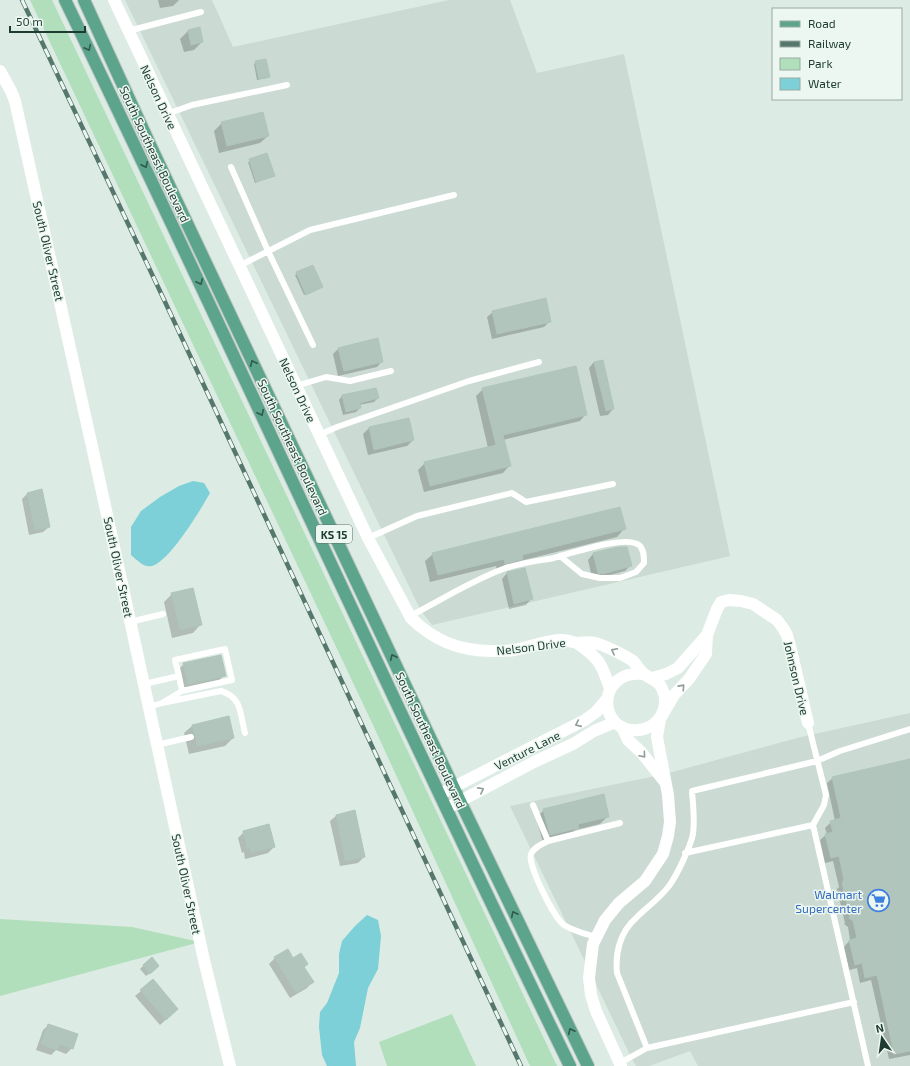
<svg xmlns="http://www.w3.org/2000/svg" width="910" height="1066" font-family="'Exo 2',sans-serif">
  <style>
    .built { fill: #cbdad2 }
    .green { fill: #b2dfbb }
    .water { fill: #7dd0d7 }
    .shadow { fill: #0003 }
    .building { fill: #b2c5bc; stroke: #aec5ba }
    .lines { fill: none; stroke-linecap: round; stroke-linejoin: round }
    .primary-casing { stroke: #c0c8c5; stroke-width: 14 }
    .service { stroke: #fff; stroke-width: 6 }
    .minor { stroke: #fff; stroke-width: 12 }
    .primary { stroke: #5ca58c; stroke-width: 12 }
    .rail-casing { stroke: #56776c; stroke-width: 4.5 }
    .rail { stroke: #edf7f1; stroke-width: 3; stroke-dasharray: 9; stroke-linecap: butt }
    .oneway { stroke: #305b4c }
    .oneway2 { stroke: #8e9d98 }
    .labels { text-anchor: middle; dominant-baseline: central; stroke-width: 3; stroke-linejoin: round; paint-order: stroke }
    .shield { fill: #edf7f1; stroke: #5b736b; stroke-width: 1 }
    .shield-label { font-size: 11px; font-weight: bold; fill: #1d3b31 }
    .street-label { font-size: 12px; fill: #1d3b31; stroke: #edf7f1 }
    .shop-label { font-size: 12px; fill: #366cbe; stroke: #edf7f1; text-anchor: end }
  </style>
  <rect width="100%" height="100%" fill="#dcebe3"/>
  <path class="built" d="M125,0H212L233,47L449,0H510L537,73L624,54L730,556L432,625L421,611Z
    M910,713V1066H698L690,1051L649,1066H636L631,1057L510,806L665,774L801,737Z"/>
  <path class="green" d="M30,0H52L557,1066H530L373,725Z
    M0,919L132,927L200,942L0,996Z
    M452,1014L476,1066H387L379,1042Z"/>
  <path class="water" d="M193,481L204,483L210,493C201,509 170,561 152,566C144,568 137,560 131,555V527L141,511L160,497L179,486Z
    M367,915L378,920L381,936L378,969L368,988L360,1028L354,1042L356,1066H327L322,1055L319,1027L320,1012L327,1003L339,973V954L342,941L355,926Z"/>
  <path class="shadow" d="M158,0H179L173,6L160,8Z
    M199,29L202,42L194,50L184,52L180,39L188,31Z
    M256,62L269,77L267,78L257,80L254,64Z
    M222,123L268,136L260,143L219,153L214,131Z
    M267,155L274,176L255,183L248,162Z
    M313,266L320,288L304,295L295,275Z
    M493,312L550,321L544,327L492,339L487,317Z
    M339,348L382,361L377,367L338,376L333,354Z
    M594,362L613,409L608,415L600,416L589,368Z
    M483,389L586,414L580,421L503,440L509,466L503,473L424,492L418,470L425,463L488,448L476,396Z
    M342,396L378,398L374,402L359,405L360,408L356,412L343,415L339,400Z
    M408,419L413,440L407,446L368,455L363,434L369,428Z
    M28,493L49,527L43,532L29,535L22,499Z
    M624,529L617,537L520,561L514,566L497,571L496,566L430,582L425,561L433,554Z
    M593,554L630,566L625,571L595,579L592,578L588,560Z
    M507,573L531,599L526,605L509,609L502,579Z
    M172,594L200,625L193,633L172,638L164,602Z
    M184,664L224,675L217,683L180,691L176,672Z
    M192,726L233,738L225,746L189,754L184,733Z
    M910,760V1055L889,1059L871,980L860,983L857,968L849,970L844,947L850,940L848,927L844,924L845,923L837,889L839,887L833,861L825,863L820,840L827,834L825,828L831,822L835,821L827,783L833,778Z
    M544,810L608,816L600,824L575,830L570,835L543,842L536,818Z
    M355,812L364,857L358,863L340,866L330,821L336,816Z
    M244,832L274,847L268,853L245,859L244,852L242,853L238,838Z
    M275,958L292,959L307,964L304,967L312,982L307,988L290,998L269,964Z
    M144,965L154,970L146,976L140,969Z
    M141,991L171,1015L160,1025L135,996Z
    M49,1025L72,1048L66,1054L56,1050L51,1055L36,1050L43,1030Z"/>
  <path class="building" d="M200,27L203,42L191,45L188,30Z
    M266,59L270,77L259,79L255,61Z
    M263,112L269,136L227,146L221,122Z
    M267,153L275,176L256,182L249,159Z
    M313,265L323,287L306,295L296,272Z
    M546,298L551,322L497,334L492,311Z
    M378,338L383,362L344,371L338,348Z
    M603,360L614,409L606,411L594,362Z
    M576,366L587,415L503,435L511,466L430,486L424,462L496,445L482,388Z
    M376,388L379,398L360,403L361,408L346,412L342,395Z
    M409,418L414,440L374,450L369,427Z
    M42,489L50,527L35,530L27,493Z
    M620,507L626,529L522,555L523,559L505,564L504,559L438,575L432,553Z
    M618,547H627L632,566L602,574L598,573L593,553Z
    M525,568L533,599L514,604L507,572Z
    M193,588L202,625L180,630L171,593Z
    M221,655L226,676L188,684L183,663Z
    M229,716L234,738L197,746L195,736L192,725Z
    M910,759V1051L894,1054L877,975L865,978L862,963L855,965L849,940L857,938L853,921L849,918L850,917L842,883L844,880L839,856L831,858L825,834L833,832L830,821L841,818L832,777Z
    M604,794L609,817L578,824L579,828L550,835L543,809Z
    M355,810L365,857L345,861L336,815Z
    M269,824L275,847L251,853L249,847L247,848L243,831Z
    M288,949L293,958L301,953L308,964L304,967L314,982L296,993L274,957Z
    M152,957L159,966L150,974L143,965Z
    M153,979L178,1009L166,1020L140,990Z
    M48,1024L78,1034L73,1049L60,1044L57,1050L41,1044Z"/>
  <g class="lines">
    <defs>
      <path id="primary" d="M65,0C236,354 397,713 570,1066
        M84,0L152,149L460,801L588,1066"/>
    </defs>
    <use href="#primary" class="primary-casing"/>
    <path class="service" d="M128,31L201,12
      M167,114L192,105L287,85
      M231,167L268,251L313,345
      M239,266L310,230L454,195
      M296,386L326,377L350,381L391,371
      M319,435L337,427L469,381L539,362
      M368,538L417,516L512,493L526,502L613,484
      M410,616C441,600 471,581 503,569C519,563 538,561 554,558L560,556C577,552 625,535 639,545C644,549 644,557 644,563L636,572L620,578H600L582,574L560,556
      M130,622L163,614
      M144,684L179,676L175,660L225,649L232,680L182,691L179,676
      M162,703L221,691C242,697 240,714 245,733
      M149,707L162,703L182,691
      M808,723L826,795L824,805L813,825L868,1066
      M157,745L191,737
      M533,805L548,841L620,823
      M548,841C542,844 534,847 531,854C527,864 554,918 564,925C573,931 586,934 596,937
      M685,853L813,825
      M647,1048L617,973C615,953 620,932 636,918C647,907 659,899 669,886C677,875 690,848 693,834C695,820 693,805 692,791L817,761L840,751L910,729
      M620,1063L647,1048L854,1002"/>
    <path class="minor" d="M114,0L368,538L411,618C435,642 462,652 496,651C502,651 508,651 514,650C530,647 546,640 562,640C567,640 572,642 577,643C583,643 589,641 595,643C604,645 626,656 633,661C637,665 639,670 643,673C648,678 655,679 660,685C674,706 657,733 632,730C597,727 598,670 643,674
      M0,71L11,91L15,101L97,469L204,960L230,1066
      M577,643C599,658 602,664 610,689
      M652,678L666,674L678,668L707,635L717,609L721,602L729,600L741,601L753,604L777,620L783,628L787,635L792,654L808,723
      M622,727L628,740L641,752L665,782
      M440,794L585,720L596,712L607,699
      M447,808L534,762L573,744L594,731L615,722
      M621,1066L596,1011L591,995L589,978L593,944L605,920L619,903L645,881L663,854L668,836L670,822L668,795L657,737L660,719L674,695L689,679L706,654L707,635"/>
    <use href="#primary" class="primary"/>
    <defs>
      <path id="rail" d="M22,0L159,289L521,1066"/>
    </defs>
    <use href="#rail" class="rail-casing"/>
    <use href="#rail" class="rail"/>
  </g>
  <defs><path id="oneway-chevron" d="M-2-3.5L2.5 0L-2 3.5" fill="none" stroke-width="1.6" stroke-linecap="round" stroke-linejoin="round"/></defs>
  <g class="oneway">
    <use href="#oneway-chevron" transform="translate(88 48) rotate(64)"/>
    <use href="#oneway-chevron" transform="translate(145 165) rotate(65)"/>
    <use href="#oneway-chevron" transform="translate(200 282) rotate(65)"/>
    <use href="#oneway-chevron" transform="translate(253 363) rotate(-115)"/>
    <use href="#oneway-chevron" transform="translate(261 413) rotate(65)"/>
    <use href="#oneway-chevron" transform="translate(393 657) rotate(-115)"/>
    <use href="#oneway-chevron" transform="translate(514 914) rotate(-116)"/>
    <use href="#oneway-chevron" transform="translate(571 1031) rotate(-116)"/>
  </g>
  <g class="oneway2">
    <use href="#oneway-chevron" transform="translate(614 651) rotate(-153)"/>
    <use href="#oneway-chevron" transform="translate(682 687) rotate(-48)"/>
    <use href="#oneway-chevron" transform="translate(578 724) rotate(156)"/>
    <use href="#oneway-chevron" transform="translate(643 755) rotate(49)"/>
    <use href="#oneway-chevron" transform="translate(481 790) rotate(-28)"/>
  </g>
  <defs>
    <symbol id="supermarket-ring" viewBox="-11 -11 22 22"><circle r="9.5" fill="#edf7f1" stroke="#3f7fe0" stroke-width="1.5"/><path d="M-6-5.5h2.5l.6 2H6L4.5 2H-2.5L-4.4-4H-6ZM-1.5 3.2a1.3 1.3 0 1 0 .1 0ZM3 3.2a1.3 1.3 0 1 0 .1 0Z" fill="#3f7fe0"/></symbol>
  </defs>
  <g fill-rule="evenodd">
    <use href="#supermarket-ring" x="866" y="888" width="25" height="25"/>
  </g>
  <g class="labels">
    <rect class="shield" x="316" y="525" width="36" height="18" rx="3"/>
    <g class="shield-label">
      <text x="334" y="534">KS 15</text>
    </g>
    <g class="street-label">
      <text transform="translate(159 97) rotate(65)">Nelson Drive</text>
      <text transform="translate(155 154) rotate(65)">South Southeast Boulevard</text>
      <text transform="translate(49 251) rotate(77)">South Oliver Street</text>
      <text transform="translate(298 390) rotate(65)">Nelson Drive</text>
      <text transform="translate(293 447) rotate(65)">South Southeast Boulevard</text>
      <text transform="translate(119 567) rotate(78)">South Oliver Street</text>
      <text transform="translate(531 646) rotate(-7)">Nelson Drive</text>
      <text transform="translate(797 678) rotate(77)">Johnson Drive</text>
      <text transform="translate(431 740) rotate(65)">South Southeast Boulevard</text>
      <text transform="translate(527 750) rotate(-27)">Venture Lane</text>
      <text transform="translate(187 884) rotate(78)">South Oliver Street</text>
    </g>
    <g class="shop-label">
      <text x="862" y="894">Walmart<tspan x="862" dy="14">Supercenter</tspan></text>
    </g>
  </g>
  <rect x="772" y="8" width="130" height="92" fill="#edf7f1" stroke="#9aaca4"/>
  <rect x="780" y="21" width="20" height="6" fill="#5ca58c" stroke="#9aaca4"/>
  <text x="808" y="28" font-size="12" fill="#1d3b31">Road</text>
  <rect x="780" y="41" width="20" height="6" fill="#56776c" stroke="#9aaca4"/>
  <text x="808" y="48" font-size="12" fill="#1d3b31">Railway</text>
  <rect x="780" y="58" width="20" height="12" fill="#b2dfbb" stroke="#9aaca4"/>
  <text x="808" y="68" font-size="12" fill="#1d3b31">Park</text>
  <rect x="780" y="78" width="20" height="12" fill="#7dd0d7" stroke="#9aaca4"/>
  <text x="808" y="88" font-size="12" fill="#1d3b31">Water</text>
  <g transform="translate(882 1038) rotate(347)" stroke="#edf7f1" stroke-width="3" paint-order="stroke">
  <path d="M0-3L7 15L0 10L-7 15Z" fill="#1d3b31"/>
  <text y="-6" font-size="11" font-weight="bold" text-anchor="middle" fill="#1d3b31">N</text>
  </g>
  <path d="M10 26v6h75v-6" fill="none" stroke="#1d3b31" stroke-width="2"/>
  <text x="16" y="26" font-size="12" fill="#1d3b31" stroke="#edf7f1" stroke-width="3" paint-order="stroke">50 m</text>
</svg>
